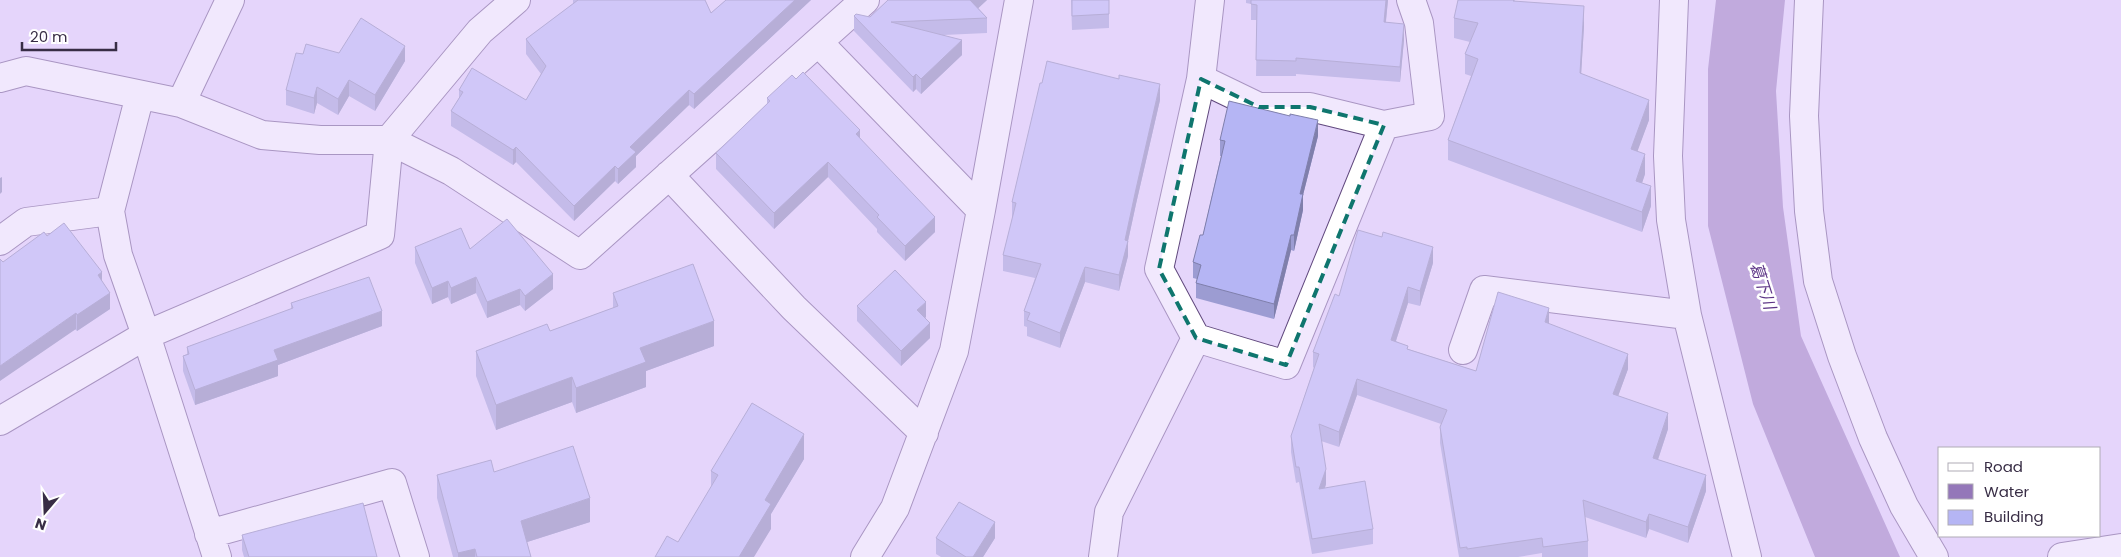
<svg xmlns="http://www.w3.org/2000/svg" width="2121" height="557" font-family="Poppins,'Noto Sans JP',sans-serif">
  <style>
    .water { fill: #9477b9 }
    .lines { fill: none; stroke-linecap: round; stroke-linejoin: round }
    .street-casing { stroke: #61497e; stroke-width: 30 }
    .street { stroke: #fff; stroke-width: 28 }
    .wall { fill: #9c9cd2 }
    .shaded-wall { fill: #7f7fab }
    .building { fill: #b5b5f4; stroke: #7f7fab }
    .marked { fill: none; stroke: #0f766e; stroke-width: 4; stroke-dasharray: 10 6; stroke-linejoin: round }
    .labels { text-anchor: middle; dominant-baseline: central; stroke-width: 5; stroke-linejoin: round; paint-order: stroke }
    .water-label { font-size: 16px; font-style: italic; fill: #5d3586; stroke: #fff }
  </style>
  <rect width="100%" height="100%" fill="#e5d6fb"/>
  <path class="water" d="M1716,0H1785L1776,91L1783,207L1801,336L1900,557H1815L1753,404L1708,226V69Z"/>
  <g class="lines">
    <defs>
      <path id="street" d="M1674,0L1668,156L1671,220L1687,315L1747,557
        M1809,0L1804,116L1809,211L1818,281L1842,356L1873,438L1904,506L1934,557
        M818,42L865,0
        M0,78L26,71L181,103L262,135L320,140H389L451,171L580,255L818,42L981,210L954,351L895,508L865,557
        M140,95L110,211L118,255L146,335L217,557
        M181,103L230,0
        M1384,125L1430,116L1419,23L1411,0
        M669,175L794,308L924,433
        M981,210L1019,0
        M0,241L26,222L110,211
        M1196,338L1286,365L1384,125L1310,107H1259L1201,79
        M1463,350L1484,290L1687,315
        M0,421L146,335L380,235L389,140L480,31L516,0
        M209,534L392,483L415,557
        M1103,557L1109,512L1196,338L1159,269L1201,79L1210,0
        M2062,557L2121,548"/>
    </defs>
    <use href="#street" class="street-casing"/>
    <use href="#street" class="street"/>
  </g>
  <path class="wall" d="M573,0H705L711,13L726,0H811L694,109L689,105L636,156V167L618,184L615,181L574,221L516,162L513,165L451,126V111L459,98V90L526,100L541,74L526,54V39L573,4Z
    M888,0H987L978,8L987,18V33L944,35L962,55L921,94L916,89L913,92L854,31V16L870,17Z
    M1071,0H1109V28L1072,30Z
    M1246,0H1388L1386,22L1404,40L1400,82L1296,74V76H1256L1257,20H1251V4L1246,3Z
    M1515,0V1L1584,26L1581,74L1649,120L1637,151L1645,174L1642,183L1651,206L1642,232L1448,160V140L1471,76L1465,74V54L1470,42L1454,38V18Z
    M339,53L405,61L375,111L349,96L338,115L317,103L314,114L286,105V90L303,54Z
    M767,98L860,138L935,232L905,261L877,232V229L828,177L774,229L716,169V153L767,104Z
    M1160,100L1136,204L1128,241V256L1119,291L1085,282L1060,348L1027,336V327L1024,326V311L1035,278L1003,271V255L1013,217H1012V202Z
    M1318,136L1303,195V210L1294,251L1291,250L1274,319L1196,298V283L1197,279L1193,278V262L1203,235L1221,156H1220V140Z
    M47,236L102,282L110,309L77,331L3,262Z
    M415,247L470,249L553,289L525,311L520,305L487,318L476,293L451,304L448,297L432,304L415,263Z
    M1433,263L1420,306L1408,303L1396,341L1408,349L1476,371L1549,324L1628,369L1618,396L1668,429L1658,460L1706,491L1688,543L1649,529L1646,538L1585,517L1588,541V557H1542V553L1518,557H1459L1440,443V427L1441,424L1357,395L1339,447L1321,441L1326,484L1325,488L1373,529V544L1312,554L1299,482L1296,483L1291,452V436L1314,368L1313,367V352L1339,296Z
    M613,293L714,346L646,371V387L576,413L572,402L496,430L476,376V351L550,331L613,308Z
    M291,303L382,326L278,365V376L195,405L183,371V356L187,354V347L291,309Z
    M857,306L926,317L925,318L930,338L901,366L857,321Z
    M804,459L771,514V529L711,486V471Z
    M494,472L590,522L527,542L531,557H453L437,498V475Z
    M242,535L377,557H244L242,550Z
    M936,538H995L983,557H941L936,554Z"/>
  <path class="shaded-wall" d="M795,0H811L694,109V94Z
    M970,0H987L970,16Z
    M1386,0H1388L1384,38V22Z
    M1584,6V26L1580,93V73Z
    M1404,24V40L1400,82V67Z
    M962,40V55L921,94V79Z
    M405,46V61L375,111V95Z
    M916,74V89L913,92V77Z
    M349,80V96L338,115V99Z
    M1160,84V100L1136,204L1128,241V256L1119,291V275L1125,240L1136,189Z
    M317,87V103L314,114V98Z
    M689,90V105L636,156V167L618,184V169L630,147Z
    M1649,100V120L1631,169V149Z
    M1318,120V136L1303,195V210L1294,251V235L1300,194Z
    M860,130V145L856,134Z
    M516,147V162L513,165V150Z
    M1645,154V174L1636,201V181Z
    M828,162V177L774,229V213Z
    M615,166V181L574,221V206Z
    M2,177V192L0,194V178Z
    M1651,186V206L1642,232V212Z
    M935,217V232L905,261V246Z
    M1291,235V250L1274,319V304Z
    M1433,247V263L1420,306V291Z
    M1085,267V282L1060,348V333Z
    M102,272V287L98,275Z
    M553,274V289L525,311V296Z
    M476,277V293L451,304V288Z
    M448,281V297L432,304V288Z
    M1408,287V303L1391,356V340Z
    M520,289V305L487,318V302Z
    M110,293V309L77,331V315Z
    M926,302V317L917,326V310Z
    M1549,308V323L1545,338V322Z
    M382,311V326L278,365V376L195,405V390L274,350Z
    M76,313V329L0,381V366Z
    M714,321V346L646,371V387L576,413V388L640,348Z
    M930,323V338L901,366V351Z
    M1628,354V369L1613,410V394Z
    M572,377V402L496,430V405Z
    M1357,379V395L1339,447V432Z
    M1668,413V429L1653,474V458Z
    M804,434V459L771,514V529L754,557H739L765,500Z
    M1326,469V484L1319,505V489Z
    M1706,475V491L1688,543V527Z
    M590,498V522L521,544V521Z
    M1649,514V529L1646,538V522Z
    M995,522V538L983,557H973Z
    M475,549V557H458V553Z"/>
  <path class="building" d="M578,0H705L711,13L726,0H795L694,94L689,90L630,147L636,152L618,169L615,166L574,206L516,147L513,150L451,111L463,92L459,90L472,68L526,100L546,66L526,39Z
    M888,0H970L987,18L891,22L962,40L921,79L916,74L913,77L854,16L856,14L870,17Z
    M1072,0H1109V14L1072,16Z
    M1251,0H1386L1384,22L1404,24L1400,67L1296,58V61L1256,60L1257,5L1251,4Z
    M1458,0H1514L1513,1L1584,6L1580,73L1649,100L1631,149L1645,154L1636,181L1651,186L1642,212L1448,140L1478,59L1465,54L1478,23L1454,18Z
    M361,18L405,46L375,95L349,80L338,99L317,87L314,98L286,90L296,53L303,54L306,44L339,53Z
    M1047,61L1119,79V75L1160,84L1136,189L1125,240L1128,241L1119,275L1085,267L1060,333L1027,320L1030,313L1024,311L1041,264L1003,255L1016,203L1012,202L1040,83H1042Z
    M803,72L860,130L856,134L935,217L905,246L877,217L879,215L828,162L774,213L716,153L770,101L767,98L792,75L796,79Z
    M1229,101L1290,116V114L1318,120L1300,194H1303L1294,235H1291L1274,304L1196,283L1201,265L1193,262L1200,235H1203L1225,141L1220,140Z
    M507,219L553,274L525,296L520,289L487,302L476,277L451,288L448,281L432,288L415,247L461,228L470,249Z
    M64,223L102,272L98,275L110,293L77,315L76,313L0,366V259L3,262L44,232L47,236Z
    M1358,230L1382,237L1383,232L1433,247L1420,291L1408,287L1391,340L1408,346L1407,349L1476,371L1498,292L1549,308L1545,322L1628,354L1613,394L1668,413L1653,458L1706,475L1688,527L1649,514L1646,522L1583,500L1588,541L1543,547L1542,538L1467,549V547L1460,548L1440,427L1447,410L1357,379L1339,432L1319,424L1326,469L1319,489L1365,481L1373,529L1312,539L1299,467H1296L1291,436L1319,354L1313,352L1335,294L1339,296Z
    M693,264L714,321L640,348L646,362L576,388L572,377L496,405L476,351L547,324L550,331L618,306L613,293Z
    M895,270L926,302L917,310L930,323L901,351L857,306Z
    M369,277L382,311L274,350L278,360L195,390L183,356L189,354L187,347L293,308L291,303Z
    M752,403L804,434L765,500L771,504L739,557H655L667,536L678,542L718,475L711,471Z
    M573,446L590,498L521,521L531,557H477L475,549L458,553L437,475L491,460L494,472Z
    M959,502L995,522L973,557H966L936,538Z
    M363,503L377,557H249L242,535Z"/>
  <path d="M0 0H2121V557H0ZM1201,79L1259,107H1310L1384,125L1286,365L1196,338L1159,269Z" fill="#e5d6fb" fill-opacity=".55" fill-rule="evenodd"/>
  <path class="marked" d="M1201,79L1259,107H1310L1384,125L1286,365L1196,338L1159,269Z"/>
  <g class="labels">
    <g class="water-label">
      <text transform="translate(1763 286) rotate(72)">葛下川</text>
    </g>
  </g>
  <rect x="1938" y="447" width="162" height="90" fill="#ffffff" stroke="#afabb5"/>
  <rect x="1948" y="463" width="25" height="8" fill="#ffffff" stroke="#afabb5"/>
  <text x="1984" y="472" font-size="15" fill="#382d45">Road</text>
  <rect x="1948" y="484" width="25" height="15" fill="#9477b9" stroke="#afabb5"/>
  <text x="1984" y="497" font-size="15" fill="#382d45">Water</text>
  <rect x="1948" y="510" width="25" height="15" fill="#b5b5f4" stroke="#afabb5"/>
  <text x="1984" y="522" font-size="15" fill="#382d45">Building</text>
  <g transform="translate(45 512) rotate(199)" stroke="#ffffff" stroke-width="4" paint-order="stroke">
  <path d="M0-4L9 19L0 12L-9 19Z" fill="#382d45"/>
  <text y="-8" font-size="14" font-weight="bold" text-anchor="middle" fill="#382d45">N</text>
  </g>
  <path d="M22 42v8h94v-8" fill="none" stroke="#382d45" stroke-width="2.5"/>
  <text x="30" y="42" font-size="15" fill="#382d45" stroke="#ffffff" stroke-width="4" paint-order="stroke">20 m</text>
</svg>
